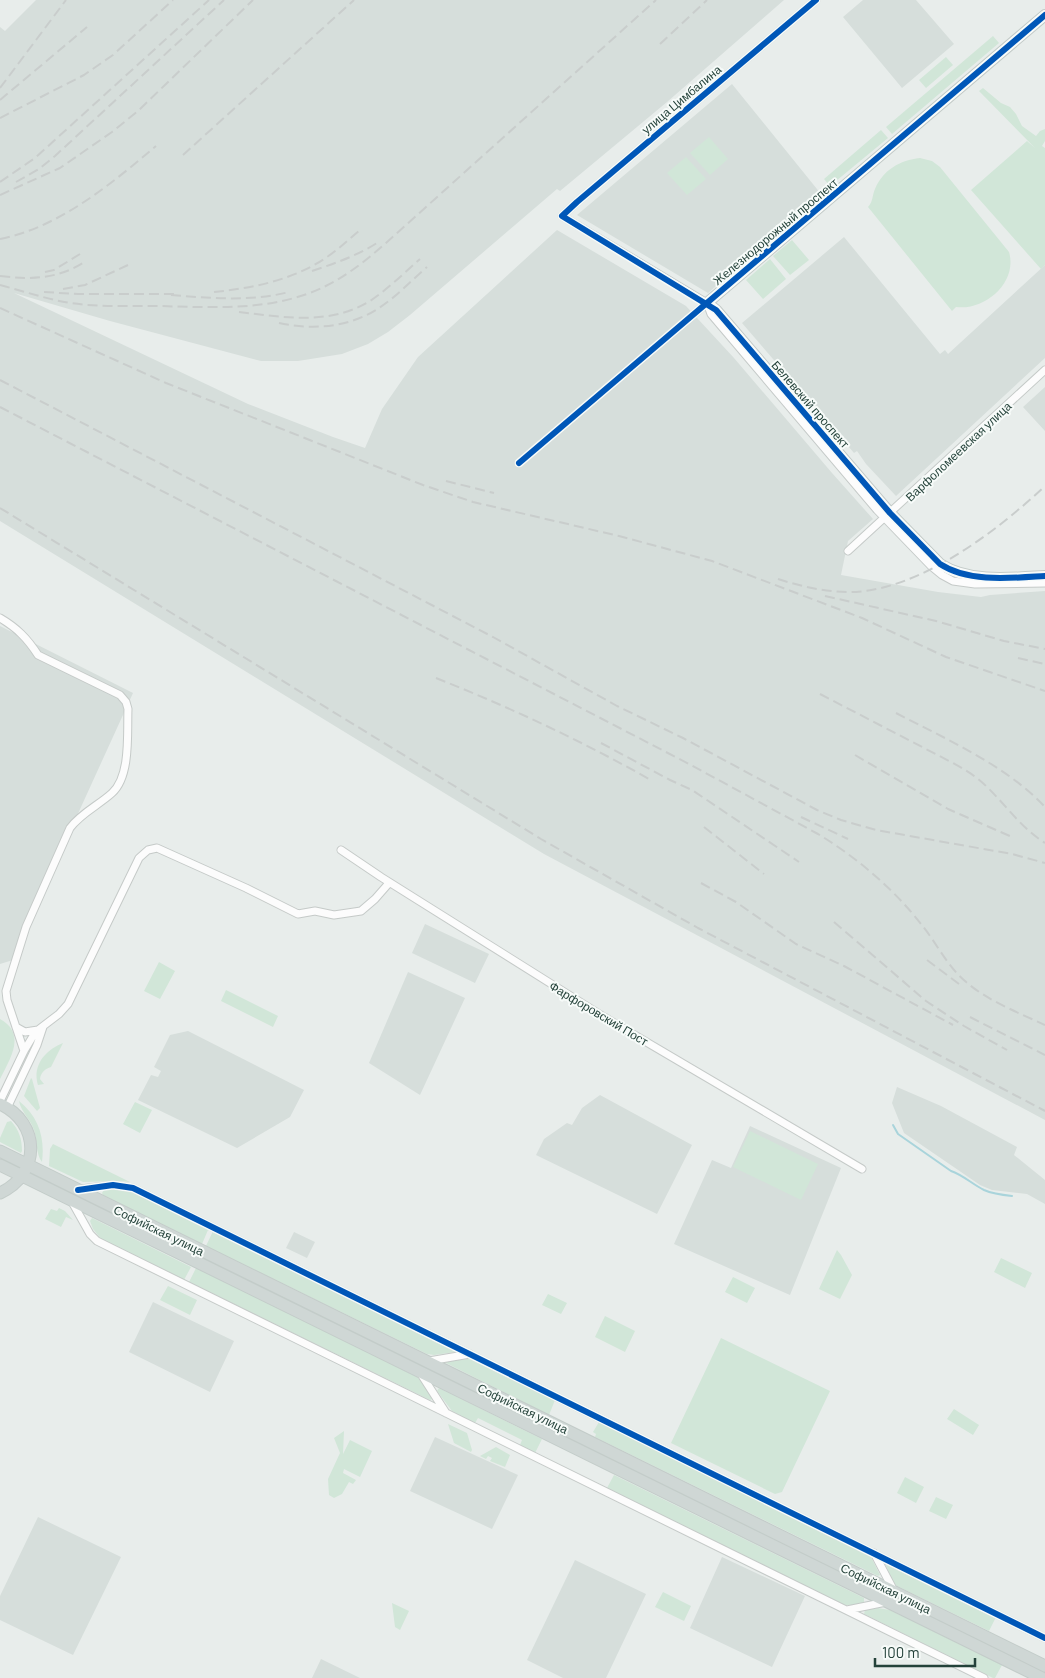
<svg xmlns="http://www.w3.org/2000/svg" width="1045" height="1678" font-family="Barlow,sans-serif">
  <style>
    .built { fill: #d6dedb }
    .green { fill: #d1e6d8 }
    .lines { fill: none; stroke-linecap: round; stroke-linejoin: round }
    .stream { stroke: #a9d4db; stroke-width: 2 }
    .street-casing { stroke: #c5cac8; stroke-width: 9 }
    .secondary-casing { stroke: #c3cbc8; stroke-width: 12 }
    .primary-casing { stroke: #c3ccc9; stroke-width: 13 }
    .street { stroke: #fcfcfc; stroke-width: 7 }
    .secondary { stroke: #fcfcfc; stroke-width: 10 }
    .primary { stroke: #cfd7d5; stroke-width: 11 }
    .rail { stroke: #c9cdcc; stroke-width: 2; stroke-dasharray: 10 5; stroke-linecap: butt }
    .cycleway-casing { stroke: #f7fbf9; stroke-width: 9 }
    .cycleway { stroke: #0057b8; stroke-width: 6 }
    .labels { text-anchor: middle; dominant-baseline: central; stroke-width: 4; stroke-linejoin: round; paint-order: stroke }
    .street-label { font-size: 12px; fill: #24423a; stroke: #f7fbf9 }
  </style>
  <rect width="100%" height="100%" fill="#e8edeb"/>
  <path class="built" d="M36,0H784L667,102L560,191L557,189L410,315L388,332L368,344L342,354L298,361H261L110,321L14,293L248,404L333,437L365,448L382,409L418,357L557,230L686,306L734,358L832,473L873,519L848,541L841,575L938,592L981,597L990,595L1045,591V1120L544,854L0,521V27L5,31Z
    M863,0H916L954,44L902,88L843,17Z
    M732,84L821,194L708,293L577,215Z
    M844,237L940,354L945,350L948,354L1045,265V358L896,496L866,464L857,451L854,453L742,323Z
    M1045,387V431L1023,407Z
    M0,626L133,693L76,818L67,827L40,887L13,960L0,964Z
    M425,924L489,954L475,983L412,953Z
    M408,972L465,998L420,1095L369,1063Z
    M188,1031L304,1090L290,1117L237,1148L138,1100L151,1075L158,1077L161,1071L154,1067L170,1035Z
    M897,1087L941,1106L1017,1147L1014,1155L1045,1180V1204L1027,1194L992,1190L980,1185L904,1133L892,1103Z
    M600,1095L692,1145L657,1214L536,1155L544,1139L567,1123L572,1125L582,1108Z
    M750,1126L841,1168L790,1295L674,1244L712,1160L731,1168Z
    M294,1232L315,1242L307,1258L286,1248Z
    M153,1302L234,1341L210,1392L129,1352Z
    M435,1437L518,1475L492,1529L410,1491Z
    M38,1517L121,1557L73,1655L0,1620V1596Z
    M722,1557L805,1596L772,1667L690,1628Z
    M575,1560L646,1594L606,1678H563L527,1660Z
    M321,1659L360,1678H312Z"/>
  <path class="green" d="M993,36L999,43L892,134L886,127Z
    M946,57L953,65L926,88L919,80Z
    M983,88L1001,103L1010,107L1016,114L1022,126L1036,136L1040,131L1045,129V141L1042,146L1045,148V265L1041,269L971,190L1027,141L1035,148L979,91Z
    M881,130L888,138L830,186L824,179Z
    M709,137L728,159L710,175L690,153Z
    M686,157L706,179L687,195L667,173Z
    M920,158L932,161L940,167L1009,252C1018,282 985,311 956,307L952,311L868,207C873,202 872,196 875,189C883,170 900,160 920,158Z
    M792,240L809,260L790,275L773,256Z
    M770,259L786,279L763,299L746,280Z
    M159,962L175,971L160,999L144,991Z
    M226,990L278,1016L273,1027L221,1001Z
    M0,1019C27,1034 10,1059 0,1079Z
    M63,1043L51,1067C45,1069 41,1072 40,1079L44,1084L38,1085C32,1066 45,1050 63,1043Z
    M31,1078L32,1079L40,1108L37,1111L24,1096Z
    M19,1101C39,1117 45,1138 42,1162C35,1153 38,1140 34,1130C31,1120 21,1112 19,1101Z
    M135,1102L152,1110L140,1133L123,1124Z
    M11,1121C19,1130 22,1139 22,1151L21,1153L0,1142V1138L7,1122Z
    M750,1131L818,1164L801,1200L733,1167Z
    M53,1144L130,1182L120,1181L83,1182L49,1166L50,1149Z
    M119,1189L132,1192L208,1230L202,1244L103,1195L102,1193L104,1190Z
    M59,1208L65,1211L73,1220L66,1217L61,1227L45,1219L51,1209L57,1211Z
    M92,1218L191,1267L184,1280L102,1240L93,1229L90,1221Z
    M213,1231L454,1350L455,1352L434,1355L427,1354L206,1246Z
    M837,1250L841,1255L852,1275L840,1299L819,1289Z
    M1001,1258L1032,1273L1025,1288L994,1272Z
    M196,1268L417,1377L423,1383L432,1399L430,1400L189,1282Z
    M733,1277L755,1288L747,1303L725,1292Z
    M168,1286L197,1300L190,1315L160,1300Z
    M548,1294L567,1303L561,1314L542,1305Z
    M605,1316L635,1331L625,1352L595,1337Z
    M721,1338L830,1391L782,1492L775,1494L671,1443Z
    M468,1359L474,1360L555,1400L549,1415L444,1362Z
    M439,1388L542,1439L535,1453L520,1445L522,1440L478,1418L475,1423L452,1411L437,1391Z
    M954,1409L979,1425L973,1435L947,1419Z
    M599,1422L868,1554L871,1557L880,1575L878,1576L595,1437L596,1434L593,1432Z
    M448,1424L467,1433L472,1450L471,1452L454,1443Z
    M344,1431L343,1454L350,1440L372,1451L360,1477L344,1469L343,1473L356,1480L353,1484L349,1482L342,1494L334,1498L329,1495L328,1479L340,1453L334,1438Z
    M496,1447L510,1455L505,1467L490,1461L492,1458L488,1456L486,1459L480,1456Z
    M614,1475L860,1596L864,1598V1602C858,1606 849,1606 842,1604L607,1488Z
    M905,1477L924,1487L916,1503L897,1493Z
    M936,1497L953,1505L946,1519L929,1511Z
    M885,1564L996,1617L989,1631L897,1586L894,1583Z
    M663,1592L691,1606L684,1621L655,1607Z
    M392,1603L409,1611L400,1630L395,1627Z
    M878,1608L890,1610L1002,1665L995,1678H993L864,1614L865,1610Z"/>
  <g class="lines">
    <path class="stream" d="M893,1125L898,1134L951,1171C963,1175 972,1184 984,1190C993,1194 1002,1195 1012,1196"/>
    <defs>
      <path id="street" d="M816,0L577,202L562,216L707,303L711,314L877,510L931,566L942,575L953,581L975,584L1045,583
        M519,463L707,303
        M848,551L1045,370
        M0,618C17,628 27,638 38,655L120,695L126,702L128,709C127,733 131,776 112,793C99,805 81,813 70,828L26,927L6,991L7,1000L24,1051
        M341,850L381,877L604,1017L862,1169
        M16,1027L25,1032L38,1030
        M0,1101L24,1051L33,1036L38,1030L59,1014L68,1004L139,858L148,850L157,848L246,888L298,914L315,911L334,915L361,911L375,899L389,883
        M7,1108L37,1045L43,1027
        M81,1189L113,1185L133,1188L1045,1638
        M71,1200L90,1234L97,1241L984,1678
        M429,1361L470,1354
        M421,1374L446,1413
        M874,1553L894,1591
        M847,1610L886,1602"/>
      <path id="secondary" d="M1045,15L707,303L716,310L890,513L940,564C969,583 1012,578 1045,576"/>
      <path id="primary" d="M0,1104C41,1123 41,1174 0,1193
        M0,1151L1045,1666
        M0,1165L1042,1678"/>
    </defs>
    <use href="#street" class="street-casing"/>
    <use href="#secondary" class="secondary-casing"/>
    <use href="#primary" class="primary-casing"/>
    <use href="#street" class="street"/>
    <use href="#secondary" class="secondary"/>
    <use href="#primary" class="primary"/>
    <path class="rail" d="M660,44L707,0
      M0,88L66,0
      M0,100L87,27
      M0,118L84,75L113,55L173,0
      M183,155L354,0
      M0,182L35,158L209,0
      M16,182L39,169L55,156L224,0
      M0,195L60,168L112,132L138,111L253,0
      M0,239C60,227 111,184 156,146
      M312,271C336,263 359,255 380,241
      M45,272L54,270L80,254
      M0,276C32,280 59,279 86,261
      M0,285C23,291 46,299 70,303C98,307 128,306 157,306C207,307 259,311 307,294C338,283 362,264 386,243L656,0
      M63,289L85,285L128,265
      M44,292L78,294H177
      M214,292C253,288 294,280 327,257C339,249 349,239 360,230
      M171,295C210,298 250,302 289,292
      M0,308L166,383L423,485L473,502L619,536L712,561L862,618L946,657L1045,691
      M239,312C283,317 329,326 370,301C388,289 404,273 420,259
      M279,323C316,331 355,327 386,303C401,292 413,279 427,267
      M0,380L493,637L617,706L683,738L817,810L841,820L876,830L1012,854L1045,863
      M0,407L691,765L818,834C856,857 893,888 921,924C936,942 947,966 965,981C986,1000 1019,1013 1045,1025
      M446,481L494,493
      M0,508L541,839L698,928L1045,1111
      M778,579C803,587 830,593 856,592C924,587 997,531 1045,486
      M825,596L936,621L1004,641L1045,649
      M1018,658L1045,664
      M436,678C509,707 580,740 649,779
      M820,694L951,762C964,769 976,776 986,786C1006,805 1021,828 1045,843
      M896,713C946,739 1007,766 1045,807
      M601,743L670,780L692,790L799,862
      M855,755L948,809L1012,837
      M801,817L848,839
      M704,827L764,874
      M701,883L736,902L796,944L844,966L953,1025
      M834,922L926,1001L964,1026L1007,1050
      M927,960L963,987
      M970,1017L1045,1055"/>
    <defs>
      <path id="cycleway" d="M816,0L577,202L562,216L716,310L890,513L940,564C969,583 1012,578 1045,576
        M519,463L1045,15
        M78,1190L113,1185L133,1188L1045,1638"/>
    </defs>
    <use href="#cycleway" class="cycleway-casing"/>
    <use href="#cycleway" class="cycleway"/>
  </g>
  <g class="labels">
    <g class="street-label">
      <text transform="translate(681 99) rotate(-40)">улица Цимбалина</text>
      <text transform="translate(775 231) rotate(-40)">Железнодорожный проспект</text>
      <text transform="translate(811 404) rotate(49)">Белевский проспект</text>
      <text transform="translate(958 451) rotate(-43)">Варфоломеевская улица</text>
      <text transform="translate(599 1013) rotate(31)">Фарфоровский Пост</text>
      <text transform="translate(159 1230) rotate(26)">Софийская улица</text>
      <text transform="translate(523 1408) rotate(26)">Софийская улица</text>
      <text transform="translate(886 1588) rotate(26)">Софийская улица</text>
    </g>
  </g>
  <path d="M875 1658v8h100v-8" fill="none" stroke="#24423a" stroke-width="2.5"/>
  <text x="882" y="1658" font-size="15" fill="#24423a" stroke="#f7fbf9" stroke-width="4" paint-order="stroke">100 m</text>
</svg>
